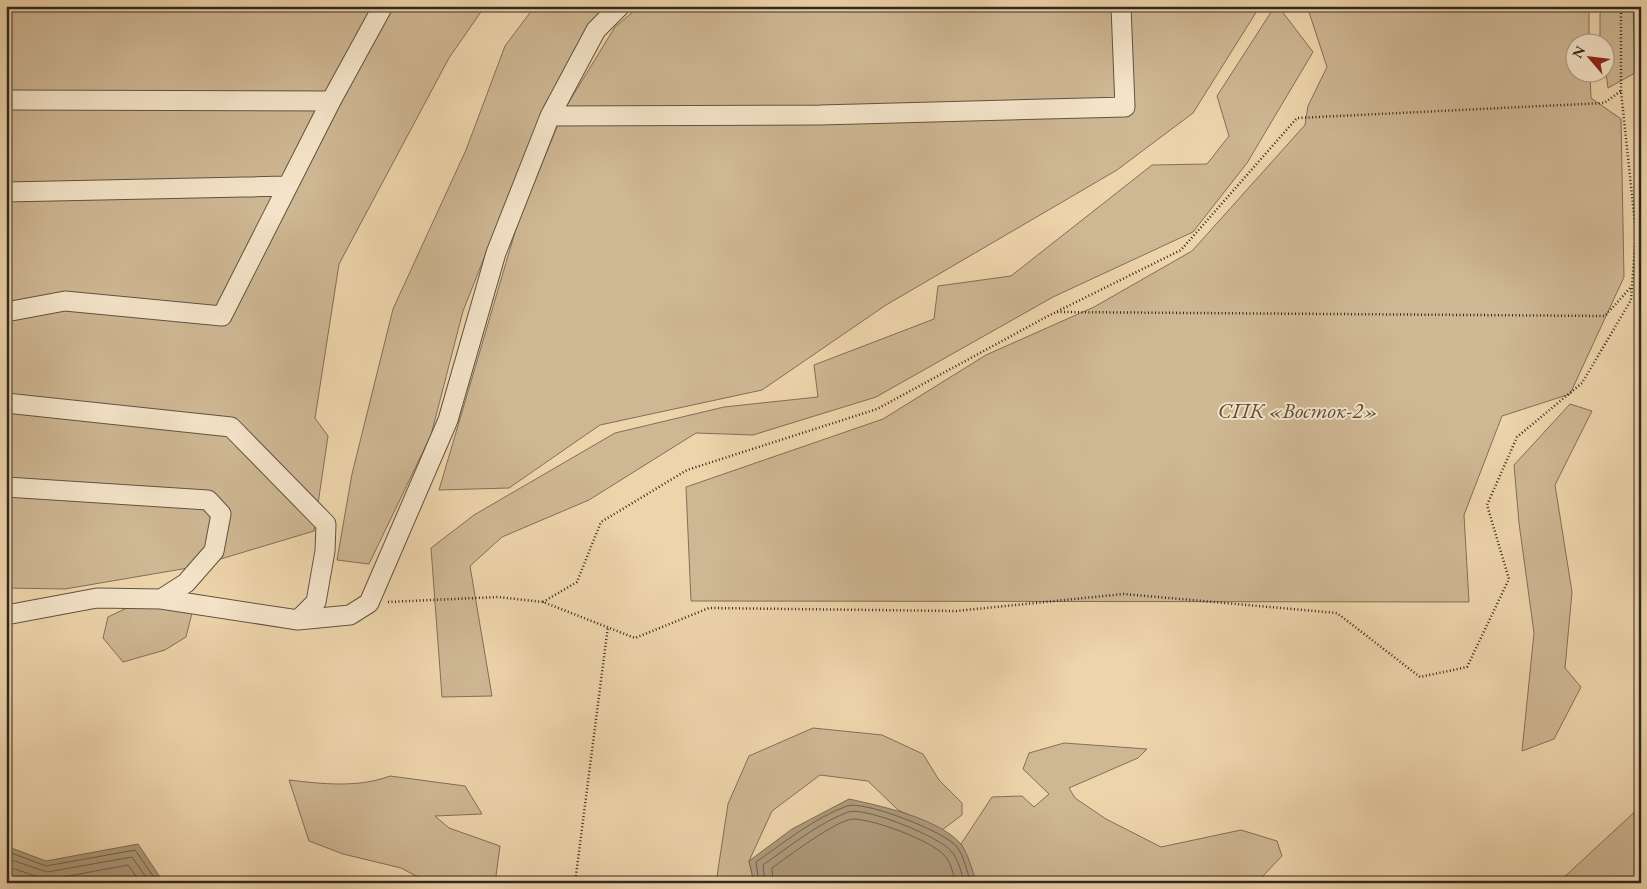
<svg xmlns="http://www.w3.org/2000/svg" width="1647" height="889" font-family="'EB Garamond',serif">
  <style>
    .green { fill: #ceb793; stroke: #807059 }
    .water { fill: #ae9a7b; stroke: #7c6c56 }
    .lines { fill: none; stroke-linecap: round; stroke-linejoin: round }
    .shore { stroke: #70614d; stroke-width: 1 }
    .minor-casing { stroke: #605342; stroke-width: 21 }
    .path { stroke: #31281f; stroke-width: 2.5; stroke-dasharray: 1 2.5; stroke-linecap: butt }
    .minor { stroke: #f4e3c8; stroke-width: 19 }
    .labels { text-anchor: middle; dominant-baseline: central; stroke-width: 4; stroke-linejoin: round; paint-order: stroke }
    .park-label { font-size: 22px; font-style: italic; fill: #584c3c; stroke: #f4e3c8 }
  </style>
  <rect width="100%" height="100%" fill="#eed4ab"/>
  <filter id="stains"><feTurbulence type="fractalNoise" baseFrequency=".004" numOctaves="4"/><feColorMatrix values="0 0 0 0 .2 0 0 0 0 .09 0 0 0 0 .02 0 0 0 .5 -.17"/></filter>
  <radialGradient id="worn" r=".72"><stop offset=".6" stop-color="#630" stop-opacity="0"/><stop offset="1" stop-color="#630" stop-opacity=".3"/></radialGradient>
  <path class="green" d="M6,6H485L449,58L339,264L315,418L328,436L314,531L194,567L65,589L6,588Z
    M535,6H603L545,104L463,311L431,435L369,564L337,560L352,474L393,309L466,150L505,46Z
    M640,6H1260L1193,113L1117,170L886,305L762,390L600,425L509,488L439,490L518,222L564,110L615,27Z
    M1275,6H1278L1313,52L1247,163L1193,232L1053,297L876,397L753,435L696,433L589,500L502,537L470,566L492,696L442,697L431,548L474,515L615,433L724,407L818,397L814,365L934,319L938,286L1011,276L1152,165L1207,164L1229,136L1217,96Z
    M1307,6H1589V42H1574V72L1590,73L1591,98L1621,119L1624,277L1570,394L1502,416L1464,515L1469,602L691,601L686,487L883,419L986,355L1094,307L1192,251L1305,125L1308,106L1327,67Z
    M1600,6H1633L1635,73L1608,88L1605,66L1604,42L1600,41Z
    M1570,404L1592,411L1555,485L1572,592L1565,668L1581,687L1554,739L1522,751L1534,633L1519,523L1514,465Z
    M135,604L193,609L186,637L165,650L123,662L103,638L108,617Z
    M813,728L882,735L923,754L939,780L962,803V815L942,830L898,810L868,781L820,775L772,811L749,861L754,883H716L728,804L749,756Z
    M1064,743L1147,749L1138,758L1069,788L1075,798L1106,819L1161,847L1241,830L1277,841L1282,856L1260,879L1252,883H977L961,844L992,797L1022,796L1034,807L1049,794L1023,769L1029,753Z
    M390,776L465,786L482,814L435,816L449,828L500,846L495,883H429L401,868L343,854L309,841L289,780C323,784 358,788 390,776Z
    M1641,806V883H1560V881Z"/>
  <path class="water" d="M849,799C881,806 937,818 960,843C968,852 972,871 977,883H754L749,861L792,829Z
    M138,844L164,883H6V846L46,861Z"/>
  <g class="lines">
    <path class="shore" d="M6,851L46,866L135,850L158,883
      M6,858L47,872L132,857L150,883
      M6,866L47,880L128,865L141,883
      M759,883L756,862C785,842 814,818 847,806C864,800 946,832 957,847C964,856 967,872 971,883
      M765,883L763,865C790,846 817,824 848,812C864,806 940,837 951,851C958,858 961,873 965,883
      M773,883L772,868C786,858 836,820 853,819C873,819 930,840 944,855C951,861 953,875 956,883"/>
    <defs>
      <path id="minor" d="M6,100L331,101
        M550,116L820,115L1125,107L1121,6
        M6,192L287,186
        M6,312L65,301L222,316L331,101L383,6
        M6,403L231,427L326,524L325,551L316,602L298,620
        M6,487L208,500L221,514L214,551L186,583L161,599
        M6,615L97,598L161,599L298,620L350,615L369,603L448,420L496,253L550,116L596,30L620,6"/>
    </defs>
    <use href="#minor" class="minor-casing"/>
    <path class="path" d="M1621,91V6
      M1057,312L1605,316L1631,287
      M388,602L498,597L543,602L635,638L709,608L956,611L1124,594L1337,613L1420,677L1467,667L1509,579L1487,505L1517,437L1582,383L1631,300L1636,233L1641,224
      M543,602L577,582L601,522L687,470L877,409L1048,316L1181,250L1297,118L1604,103L1621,91L1636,233
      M575,883L608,626"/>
    <use href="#minor" class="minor"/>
  </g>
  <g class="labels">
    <g class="park-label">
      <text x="1298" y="410">СПК «Восток-2»</text>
    </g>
  </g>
  <rect width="1647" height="889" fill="none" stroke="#eed4ab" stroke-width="25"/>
  <rect x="8" y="8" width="1632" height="874" fill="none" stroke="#31281f" stroke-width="2.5"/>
  <rect x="12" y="12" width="1622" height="864" fill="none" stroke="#31281f"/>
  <g transform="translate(1590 58) rotate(298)"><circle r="24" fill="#f4e3c8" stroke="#a69884"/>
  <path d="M0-4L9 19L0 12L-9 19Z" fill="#8f2418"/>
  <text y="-8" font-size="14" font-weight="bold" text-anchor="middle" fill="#31281f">N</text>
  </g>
  <rect width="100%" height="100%" filter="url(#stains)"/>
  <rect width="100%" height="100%" fill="url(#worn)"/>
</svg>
